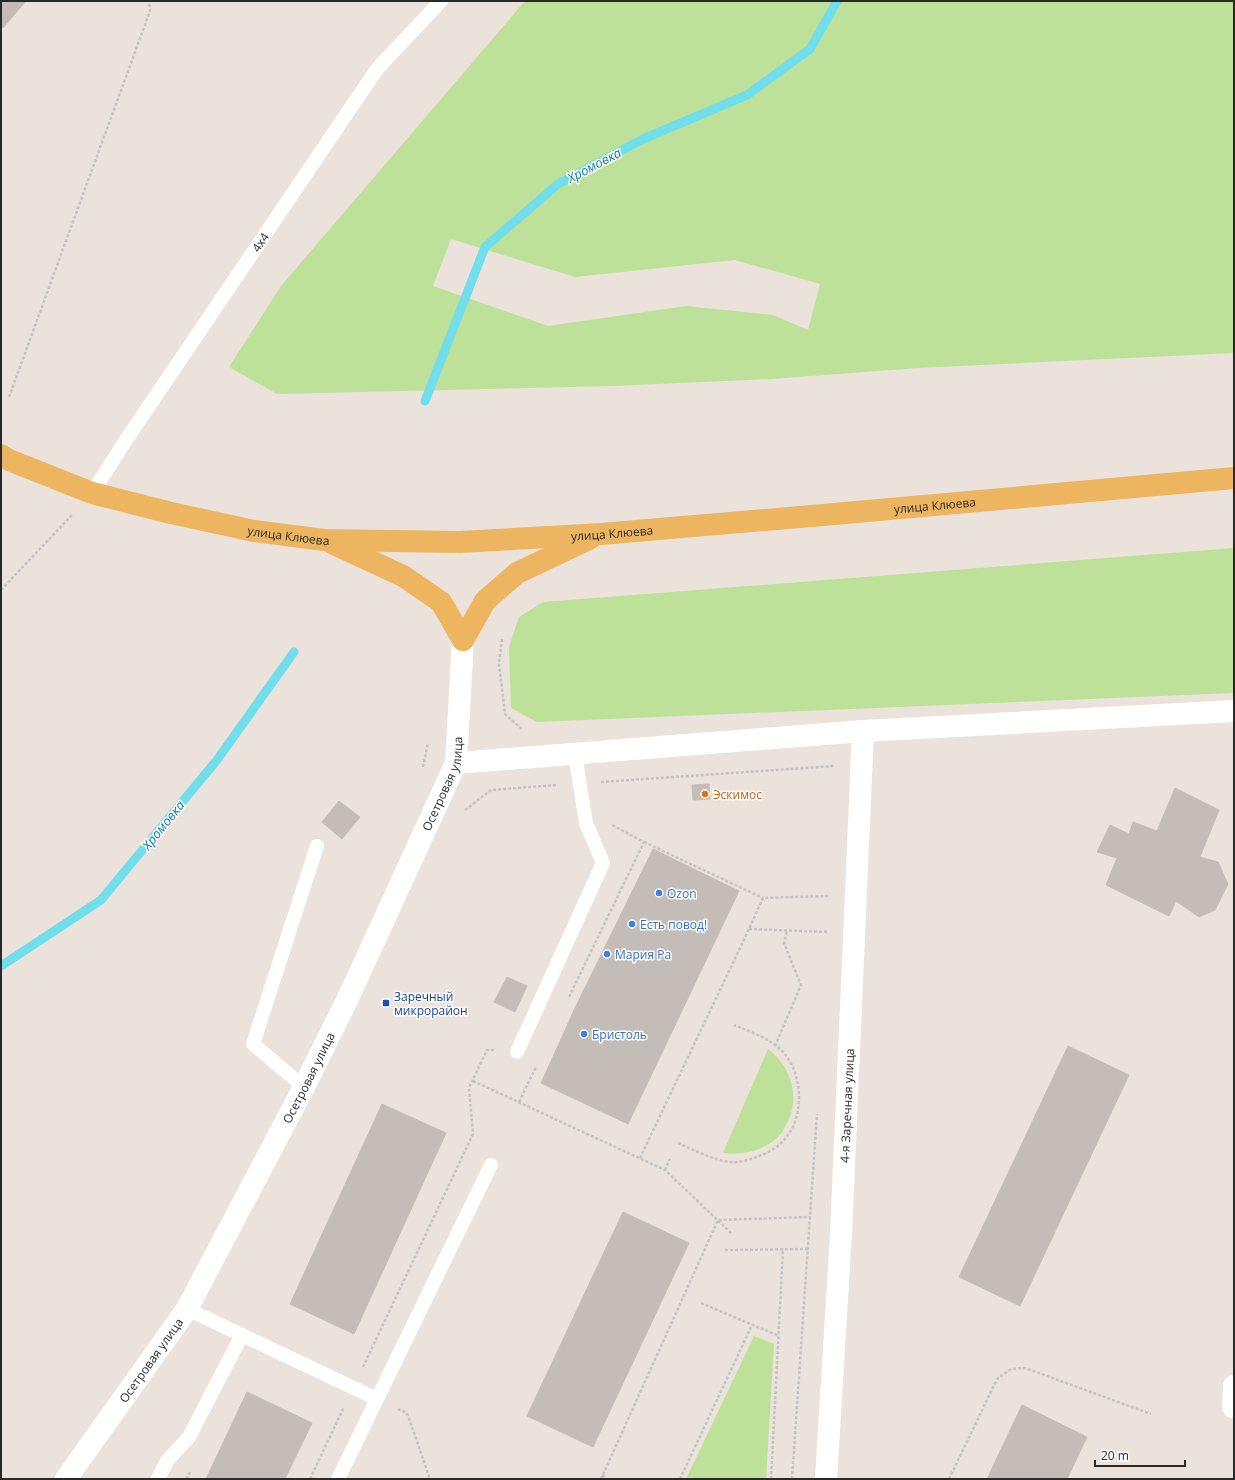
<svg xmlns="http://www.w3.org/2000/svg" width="1235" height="1480" font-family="'Open Sans',sans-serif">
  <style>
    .green { fill: #bde199; fill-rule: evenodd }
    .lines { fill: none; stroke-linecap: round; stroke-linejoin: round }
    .stream { stroke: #71deeb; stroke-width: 9 }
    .building { fill: #c4bdb7; stroke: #c7beb5 }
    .path { stroke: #c3c3c3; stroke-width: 2.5; stroke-dasharray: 3 2; stroke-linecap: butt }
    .lane { stroke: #fff; stroke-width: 14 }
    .street { stroke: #fff; stroke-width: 22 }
    .primary { stroke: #edb55f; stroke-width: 22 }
    .food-dot { fill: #e8710a; stroke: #fff; stroke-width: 1.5 }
    .shop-dot { fill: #3f7fe0; stroke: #fff; stroke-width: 1.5 }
    .transit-dot { fill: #1a4fb4; stroke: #fff; stroke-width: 1.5 }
    .labels { text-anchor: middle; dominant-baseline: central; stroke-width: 3; stroke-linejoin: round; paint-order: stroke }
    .street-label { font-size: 12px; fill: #292929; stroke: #fff }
    .food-label { font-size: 12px; fill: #c56008; stroke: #fff; text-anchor: start }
    .shop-label { font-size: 12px; fill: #366cbe; stroke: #fff; text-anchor: start }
    .transit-label { font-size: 12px; fill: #164399; stroke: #fff; text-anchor: start }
    .water-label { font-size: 13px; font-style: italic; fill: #107d96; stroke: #fff }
  </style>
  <rect width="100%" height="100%" fill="#ebe2dc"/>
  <path class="green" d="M525,1H1234V353L918,368L771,379L613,386L277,394L229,367L281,286ZM451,239L575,277L735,260L820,284L808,330L773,315L686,306L548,326L433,286Z
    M1234,548V693L537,722L511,708L509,647L519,617L543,602Z
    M768,1049C792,1067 801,1099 786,1125C784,1129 782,1133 779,1136C764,1151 743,1155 723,1153Z
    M754,1336L774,1344L766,1479H686Z"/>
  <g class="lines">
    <path class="stream" d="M425,401L485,247L558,184L643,139L747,95L810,49L837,1
      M1,966L101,900L217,760L294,652"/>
  </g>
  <path class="building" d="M1,1H26L3,28L1,26Z
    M709,784L710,799L693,800L692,785Z
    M1175,788L1219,810L1200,857L1218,862L1228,884L1215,910L1199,917L1176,901L1169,916L1106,885L1117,858L1097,852L1110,825L1129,834L1133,822L1157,831Z
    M339,801L360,817L342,839L322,822Z
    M653,849L739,891L628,1124L541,1083L576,1006Z
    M507,977L527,986L515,1012L494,1002Z
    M1068,1046L1129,1075L1020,1306L959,1277Z
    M382,1104L446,1133L354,1334L290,1304Z
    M623,1212L689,1243L593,1447L527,1416Z
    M247,1392L312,1423L285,1479H206Z
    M1022,1405L1087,1437L1067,1479H987Z"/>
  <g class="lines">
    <path class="path" d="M9,397L150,11L149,1
      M1,590L72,515
      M502,639L499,664L505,714L523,730
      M423,767L428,743
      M601,782L834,766
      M465,810L491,790L557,785
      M644,842L763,898
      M749,929L828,932
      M569,997L644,842L612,825
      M775,1046L801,985L784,943L787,931
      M473,1081L665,1170L732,1234
      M519,1102L536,1067
      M678,1143C694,1150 711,1159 729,1162C738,1163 750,1160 759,1156C768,1153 777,1148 784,1140C806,1117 803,1070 780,1049C767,1037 750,1032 734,1025
      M640,1158L749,929L763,898L828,896
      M665,1170L670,1159
      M725,1250L808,1249
      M701,1303L779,1336
      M363,1367L473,1134L469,1088L487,1050H495
      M398,1409L407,1413L430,1479
      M602,1475L606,1479
      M186,1479L190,1472
      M310,1479L344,1407
      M601,1479L718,1220L810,1217
      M680,1479L752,1325
      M771,1479L783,1249
      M792,1479L817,1114
      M949,1479L997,1379L1011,1369L1025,1368L1151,1414"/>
    <g class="lane">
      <path id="s1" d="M92,493L126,440L377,69L441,1"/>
      <path d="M517,1052L603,863L586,823L575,754"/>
      <path d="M304,1087L253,1044L317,846"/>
      <path d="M187,1309L377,1399"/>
      <path d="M158,1479L167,1461L189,1437L242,1335"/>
      <path d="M338,1479L491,1165"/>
    </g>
    <g class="street">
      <path d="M456,763L863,731L1234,711"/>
      <path d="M1233,1407L1234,1386"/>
      <path id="s2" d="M66,1479L187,1309L304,1087L349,996L456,763L463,640"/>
      <path id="s3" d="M826,1479L841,1234L863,731"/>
    </g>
    <g class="primary">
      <path id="s4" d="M1,455L9,460L92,493L171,513L254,531L324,540L460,542L601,534L823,515L1234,478"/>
      <path d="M332,543L403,576L441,602L463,640"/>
      <path d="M463,640L485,601L517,573L591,538"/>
    </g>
  </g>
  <circle class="food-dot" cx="705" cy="794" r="4"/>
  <g class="shop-dot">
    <circle cx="659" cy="893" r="4"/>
    <circle cx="632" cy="924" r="4"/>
    <circle cx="607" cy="954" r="4"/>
    <circle cx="584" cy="1034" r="4"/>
  </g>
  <rect class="transit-dot" x="382" y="999" width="8" height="8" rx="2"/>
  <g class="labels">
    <g class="street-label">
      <text stroke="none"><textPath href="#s1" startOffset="302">4x4</textPath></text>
      <text stroke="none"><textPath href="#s4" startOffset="948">улица Клюева</textPath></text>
      <text stroke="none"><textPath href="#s4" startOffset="624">улица Клюева</textPath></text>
      <text stroke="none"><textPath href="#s4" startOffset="300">улица Клюева</textPath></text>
      <text stroke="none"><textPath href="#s2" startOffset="794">Осетровая улица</textPath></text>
      <text stroke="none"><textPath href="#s2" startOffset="470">Осетровая улица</textPath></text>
      <text stroke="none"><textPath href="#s3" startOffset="374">4-я Заречная улица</textPath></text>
      <text stroke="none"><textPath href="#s2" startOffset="146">Осетровая улица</textPath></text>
    </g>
    <g class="food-label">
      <text x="713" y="794">Эскимос</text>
    </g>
    <g class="shop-label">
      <text x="667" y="893">Ozon</text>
      <text x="640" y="924">Есть повод!</text>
      <text x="615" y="954">Мария Ра</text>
      <text x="592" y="1034">Бристоль</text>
    </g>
    <g class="transit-label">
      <text x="394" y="996">Заречный<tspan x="394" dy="14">микрорайон</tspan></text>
    </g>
    <g class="water-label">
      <text transform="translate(594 165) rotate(-28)">Хромовка</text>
      <text transform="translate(163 825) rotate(-51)">Хромовка</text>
    </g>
  </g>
  <rect width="1235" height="1480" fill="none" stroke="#292929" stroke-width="4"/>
  <path d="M1095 1460v6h90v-6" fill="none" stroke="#292929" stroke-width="2"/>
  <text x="1101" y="1460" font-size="12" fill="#292929" stroke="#ffffff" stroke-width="3" paint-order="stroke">20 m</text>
</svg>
